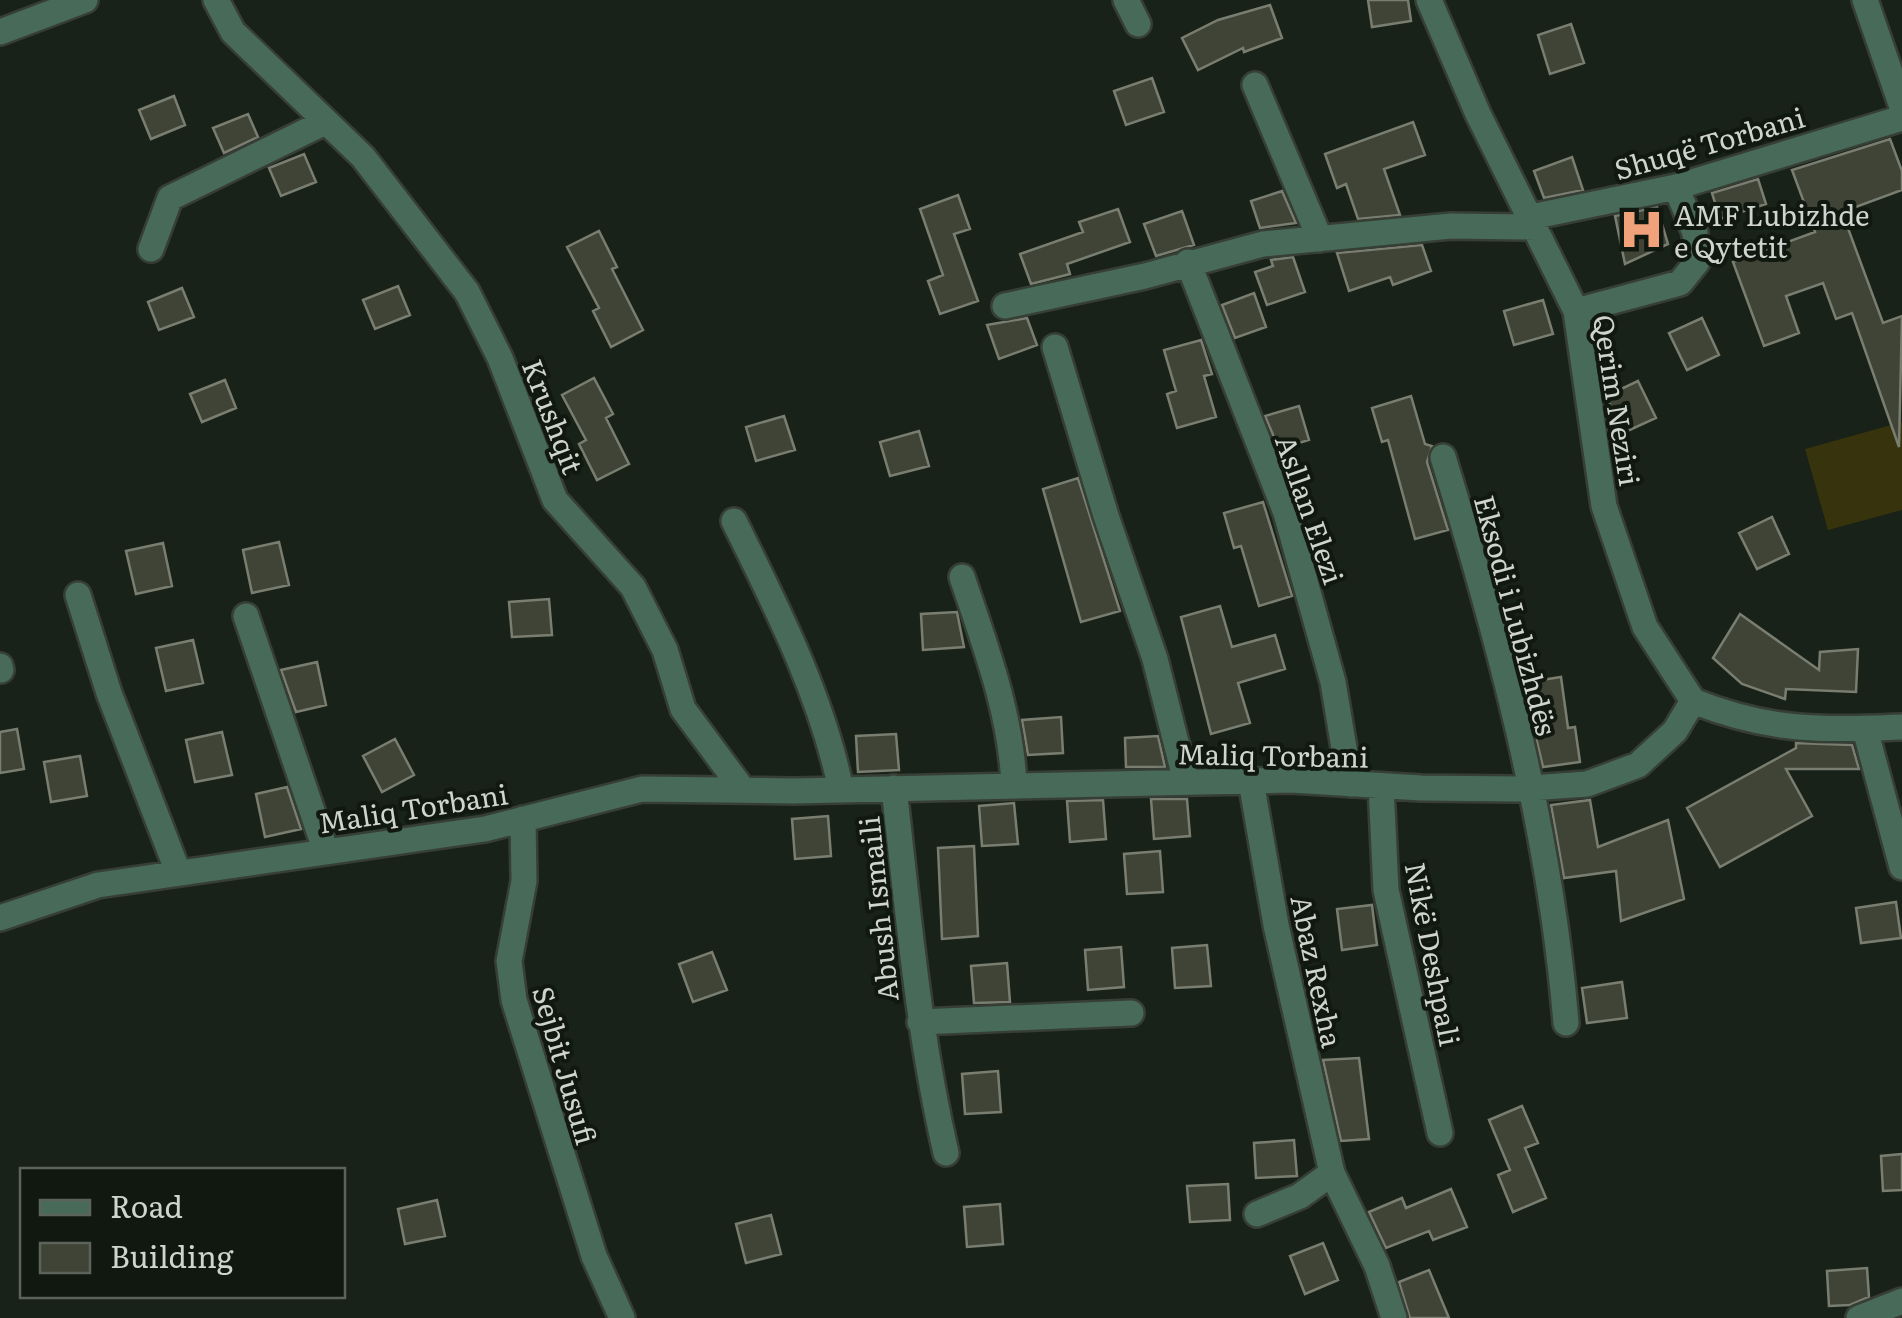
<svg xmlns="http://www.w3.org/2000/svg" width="1902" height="1318" font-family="Literata,serif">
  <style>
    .garden { fill: #37330d }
    .building { fill: #404437; stroke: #797e70; stroke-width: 2.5 }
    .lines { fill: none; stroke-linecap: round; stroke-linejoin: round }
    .minor-casing { stroke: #363e35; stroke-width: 30 }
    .minor { stroke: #486a58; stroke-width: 25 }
    .labels { text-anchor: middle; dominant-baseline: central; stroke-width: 8; stroke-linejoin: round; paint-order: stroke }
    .street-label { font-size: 28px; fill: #cfd4ce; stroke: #10180f }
    .poi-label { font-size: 28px; fill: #cfd4ce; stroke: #10180f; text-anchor: start }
  </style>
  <rect width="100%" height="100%" fill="#192218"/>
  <path class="garden" d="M1902,422V510L1828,530L1805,449Z"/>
  <path class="building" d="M1368,0H1408L1411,21L1372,27Z
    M1270,5L1282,38L1244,52L1243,48L1198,70L1182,38L1218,20Z
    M1571,24L1584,63L1550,74L1538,35Z
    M1152,78L1164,112L1126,125L1114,91Z
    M174,96L185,125L151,139L139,110Z
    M248,114L258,137L224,153L213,128Z
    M1413,122L1425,155L1384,169L1400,215L1358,219L1346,184L1337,188L1325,154Z
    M1890,139L1902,171V190L1842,212L1883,323L1902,316L1899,447L1852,313L1836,319L1823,283L1786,296L1799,333L1764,346L1733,262L1815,232L1792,170Z
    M304,154L316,182L281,196L269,168Z
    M1572,157L1583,190L1544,198L1534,171Z
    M1758,179L1766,204L1720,219L1712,193Z
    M1282,191L1296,223L1260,228L1251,201Z
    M958,195L970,229L954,234L978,301L940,314L928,281L943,275L920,209Z
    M1657,207L1668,244L1625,264L1615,216Z
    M1118,209L1130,242L1067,264L1070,274L1031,284L1020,254L1083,232L1079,222Z
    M1182,211L1194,245L1156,256L1144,224Z
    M599,231L617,267L612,269L643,330L611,347L593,311L599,308L567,247Z
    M1422,245L1431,271L1393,285L1390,277L1349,291L1337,253Z
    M1293,257L1305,292L1267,305L1255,272L1273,266L1271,260Z
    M398,286L410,315L375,329L363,300Z
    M182,288L194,317L159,330L148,302Z
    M1254,293L1266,327L1235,338L1222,305Z
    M1543,300L1553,334L1514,345L1504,311Z
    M1027,318L1037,345L999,359L987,325Z
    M1702,318L1719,355L1687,370L1669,333Z
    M1201,340L1212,374L1204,376L1216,417L1177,428L1167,394L1176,391L1164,350Z
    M594,378L613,414L606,418L629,464L597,480L579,444L586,440L562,395Z
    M225,380L236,408L202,422L190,394Z
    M1638,381L1656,418L1623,433L1606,396Z
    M1411,396L1425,444L1432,446L1427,462L1448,530L1415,539L1388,440L1382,442L1372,408Z
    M1299,406L1309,440L1279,449L1265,416Z
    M784,416L795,450L756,461L746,427Z
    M919,431L929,466L890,476L880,442Z
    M1078,478L1120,611L1081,622L1043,489Z
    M1263,502L1292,596L1259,606L1241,546L1234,548L1224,513Z
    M1772,517L1789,554L1757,569L1739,533Z
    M279,542L289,585L252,593L243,550Z
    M163,543L172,586L136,594L126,551Z
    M549,599L552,635L512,637L509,602Z
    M1220,606L1232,647L1275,635L1285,669L1238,683L1250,723L1211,734L1181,617Z
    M957,612L964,647L923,650L921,614Z
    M1740,614L1819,670L1820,652L1858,649L1856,692L1786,689L1785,699L1742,684L1713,658Z
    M193,640L203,683L166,691L156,648Z
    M317,662L326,705L296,712L281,670Z
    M1561,677L1568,728L1575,727L1580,762L1543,767L1523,683Z
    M1061,717L1063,753L1028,755L1022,720Z
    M17,729L24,769L0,773V732Z
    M222,732L232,775L195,782L186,740Z
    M896,734L899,770L858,772L856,736Z
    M1158,736L1165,767H1126L1125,738Z
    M395,739L414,775L382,792L363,756Z
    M1796,743L1852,745L1859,769H1786L1812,816L1720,867L1687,808L1796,748Z
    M80,756L87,796L51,802L44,762Z
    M287,787L301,829L265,837L256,794Z
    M1151,799H1187L1190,836L1154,839Z
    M1103,800L1106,839L1070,842L1067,801Z
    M1590,800L1598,847L1668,820L1684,899L1621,921L1616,871L1564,878L1551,805Z
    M1014,803L1018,844L982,846L979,806Z
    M828,816L831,856L795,859L792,819Z
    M974,846L978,936L942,939L938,848Z
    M1160,851L1163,892L1127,894L1124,854Z
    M1896,902L1901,938L1861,943L1856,908Z
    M1372,905L1377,945L1342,950L1337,909Z
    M1207,945L1211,986L1175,988L1172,948Z
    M1121,947L1124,987L1088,990L1085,950Z
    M712,952L727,990L693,1002L679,964Z
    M1007,963L1010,1002L974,1003L971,966Z
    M1622,982L1627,1018L1587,1023L1582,988Z
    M1359,1058L1369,1139L1341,1141L1323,1060Z
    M998,1071L1001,1112L965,1114L962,1074Z
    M1522,1106L1538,1143L1525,1148L1546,1198L1513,1212L1498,1175L1510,1170L1489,1120Z
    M1294,1140L1297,1176L1256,1178L1254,1143Z
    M1902,1154V1190L1883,1191L1881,1156Z
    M1228,1184L1230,1220L1190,1222L1187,1186Z
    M1451,1189L1467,1227L1433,1240L1429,1231L1386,1248L1369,1212L1402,1198L1406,1208Z
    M437,1200L445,1236L405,1244L398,1209Z
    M1000,1204L1003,1244L967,1247L964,1207Z
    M771,1215L781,1254L746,1263L736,1224Z
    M1323,1243L1338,1280L1305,1294L1290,1256Z
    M1867,1268L1869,1297L1850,1305L1829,1306L1827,1271Z
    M1429,1270L1449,1318H1410L1399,1282Z"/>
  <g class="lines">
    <defs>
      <path id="minor" d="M216,0L233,32L363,157L467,292L500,358L555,500L633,587L665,650L683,709L743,790
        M1126,0L1138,24
        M1429,0L1478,114L1576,311L1604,506L1645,627L1693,701
        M1865,0L1902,107
        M0,32L85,0
        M1255,85L1320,239
        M1531,217L1676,187L1902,118
        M151,249L170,198L325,122
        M1188,262L1286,513L1333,682L1350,784
        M1005,306L1145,276L1263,244L1451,226L1536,227
        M1576,311L1680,283L1697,262L1695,233L1676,187
        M1055,347L1106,516L1155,659L1186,782
        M1443,457C1500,642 1550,830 1566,1023
        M734,521C776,606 822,696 841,790
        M962,577C985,645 1011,713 1014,785
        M78,595L109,693L178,872
        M246,616L326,852
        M0,666L1,670
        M1693,701C1770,732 1822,730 1902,727
        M1865,729L1902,867
        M1251,781L1276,925L1332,1173L1377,1266L1394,1318
        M1381,786L1386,890L1440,1133
        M894,788C908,911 918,1032 946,1153
        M523,819L524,881L509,961L514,1000L594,1256L622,1318
        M0,918L98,885L485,829L642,789L794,791L1291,780L1421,788L1517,789L1587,784L1638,765L1675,731L1693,701
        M920,1022L1131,1013
        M1257,1214L1300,1196L1332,1173
        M1859,1318L1902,1301"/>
    </defs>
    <use href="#minor" class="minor-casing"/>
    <use href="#minor" class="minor"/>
  </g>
  <defs>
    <symbol id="hospital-bare" viewBox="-9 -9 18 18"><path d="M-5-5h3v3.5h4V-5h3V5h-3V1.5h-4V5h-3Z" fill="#f1a27b" stroke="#10180f" stroke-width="2.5" paint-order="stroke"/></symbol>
  </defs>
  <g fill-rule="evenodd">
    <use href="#hospital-bare" x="1610" y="198" width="63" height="63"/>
  </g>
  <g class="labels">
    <g class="street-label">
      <text transform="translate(1709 142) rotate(-16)">Shuqë Torbani</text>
      <text transform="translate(1618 400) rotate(81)">Qerim Neziri</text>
      <text transform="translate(554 416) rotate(69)">Krushqit</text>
      <text transform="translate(1311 509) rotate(71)">Asllan Elezi</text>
      <text transform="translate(1517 615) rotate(75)">Eksodi i Lubizhdës</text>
      <text transform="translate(1273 754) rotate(1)">Maliq Torbani</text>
      <text transform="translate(413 807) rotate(-9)">Maliq Torbani</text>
      <text transform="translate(877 909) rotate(-96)">Abush Ismaili</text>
      <text transform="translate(1434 954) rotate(79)">Nikë Deshpali</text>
      <text transform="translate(1318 971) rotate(78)">Abaz Rexha</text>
      <text transform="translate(566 1065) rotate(74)">Sejbit Jusufi</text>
    </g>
    <g class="poi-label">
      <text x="1674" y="214">AMF Lubizhde<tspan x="1674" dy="32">e Qytetit</tspan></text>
    </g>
  </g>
  <rect x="20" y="1168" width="325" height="130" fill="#10180f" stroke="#5c635b" stroke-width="2.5"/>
  <rect x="40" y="1200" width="50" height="15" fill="#486a58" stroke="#5c635b" stroke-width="2.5"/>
  <text x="110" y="1218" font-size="30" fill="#cfd4ce">Road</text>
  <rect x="40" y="1243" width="50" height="30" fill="#404437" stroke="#5c635b" stroke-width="2.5"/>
  <text x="110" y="1268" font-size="30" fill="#cfd4ce">Building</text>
</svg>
